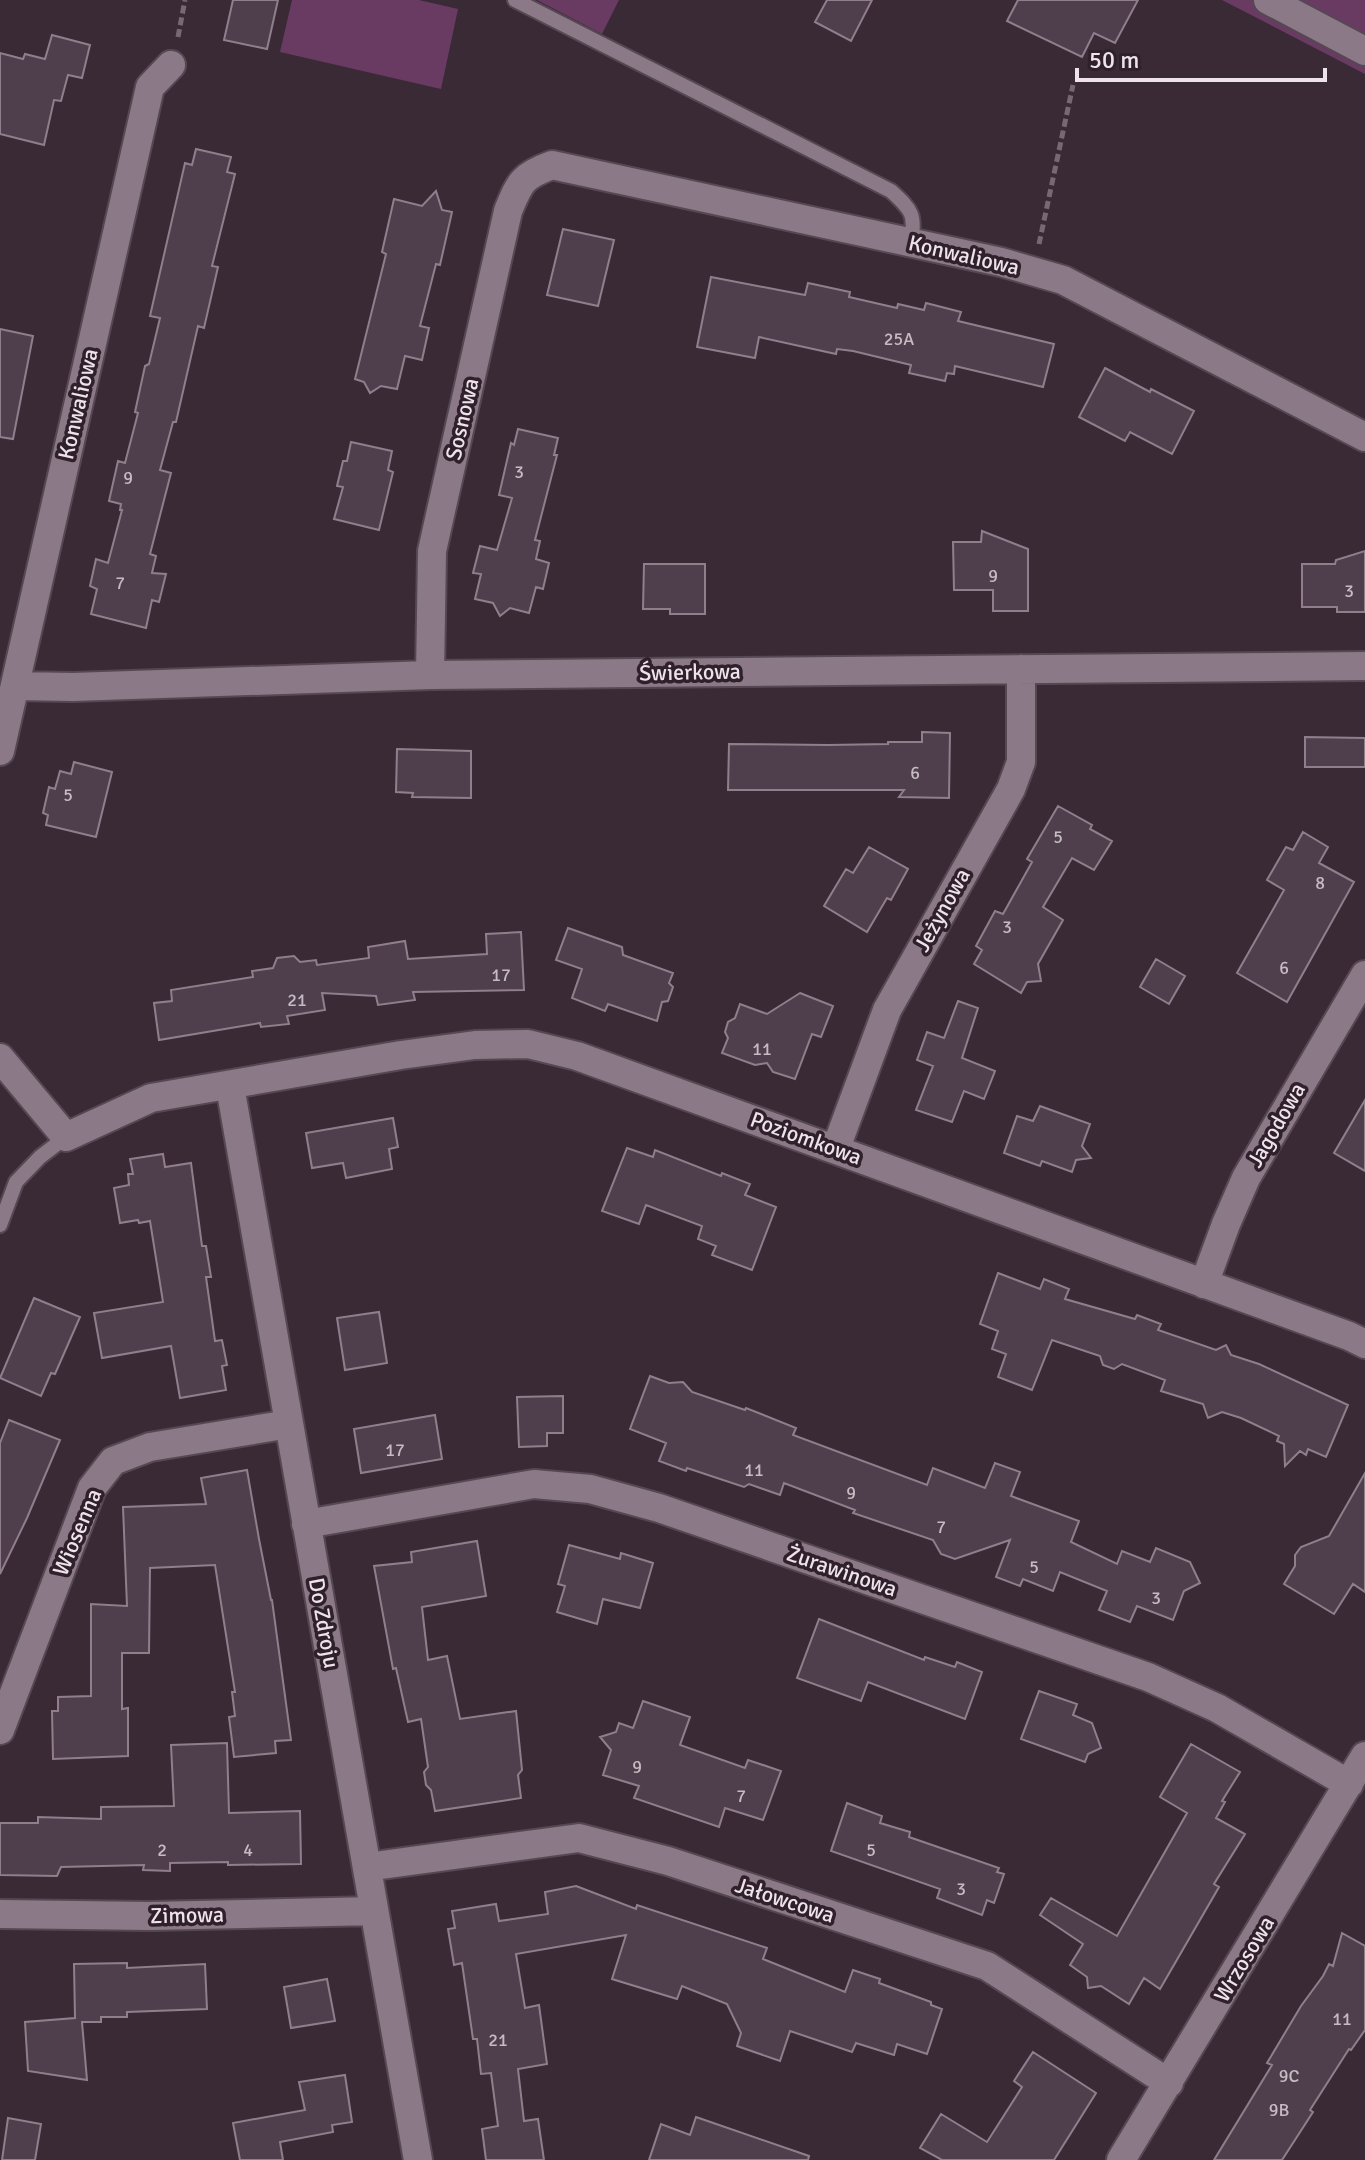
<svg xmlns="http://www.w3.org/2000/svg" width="1365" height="2160" font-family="Signika,sans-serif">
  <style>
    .green { fill: #6a3b62 }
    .building { fill: #4f3f4c; stroke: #907e8c; stroke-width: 2 }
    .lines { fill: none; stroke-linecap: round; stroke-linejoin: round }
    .lane-casing { stroke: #564853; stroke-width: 18 }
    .street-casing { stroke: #564853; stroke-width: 32 }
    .path { stroke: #776974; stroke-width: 5; stroke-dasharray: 8 4; stroke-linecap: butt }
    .lane { stroke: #8b7987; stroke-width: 14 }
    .street { stroke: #8b7987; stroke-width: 28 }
    .labels { text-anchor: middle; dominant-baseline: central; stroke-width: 7; stroke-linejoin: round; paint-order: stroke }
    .number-label { font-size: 18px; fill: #c6bac3 }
    .street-label { font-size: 22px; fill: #eee3eb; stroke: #2f202c }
  </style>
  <rect width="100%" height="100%" fill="#392a36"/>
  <path class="green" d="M292,0H419L458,9L441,89L280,52Z
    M537,0H619L602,34Z
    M1222,0H1365V74Z"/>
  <path class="building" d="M233,0H278L267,49L224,40Z
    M827,0H872L851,41L815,22Z
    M1018,0H1138L1115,43L1094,33L1082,57L1007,21Z
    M52,35L90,45L82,78L68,75L61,101L54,100L44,145L0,134V53L23,59L25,54L45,59Z
    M196,149L231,157L227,172L235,174L212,266L218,267L204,328L198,326L176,422H173L160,470L171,473L150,554L156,556L152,573L166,574L159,602L152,600L146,628L91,614L97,589L90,586L96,559L108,563L122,510H120L121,504L109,501L118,461L125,463L138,413L135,412L145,366L149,364L160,318L150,316L185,163L192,165Z
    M436,191L442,210L452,212L440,265L436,264L420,326L429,328L422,360L405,356L397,389L381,386L370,393L364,382L355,379L386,254L382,252L394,199L422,206Z
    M563,229L614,240L598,306L547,295Z
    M711,277L805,295L808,283L850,292L849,297L897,308L898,304L924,310L926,303L961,312L958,321L1054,344L1043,387L955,366L954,374L947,373L945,381L909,373L911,365L853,351L837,349L836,354L759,337L755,358L697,347Z
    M0,329L33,336L13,439L0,437Z
    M1105,368L1150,392L1151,389L1194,411L1172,454L1130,432L1125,441L1079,417Z
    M518,429L558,438L554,455H557L535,540L540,541L536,559L549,563L543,589L536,587L529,613L510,608L500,616L493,603L475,599L481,574L473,573L480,546L497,550L512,498L499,495L511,443L514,445Z
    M351,442L392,451L388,470L393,472L379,530L334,519L343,487L337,486L343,461H347Z
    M982,531L1028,549V611H993V590H954L953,542H981Z
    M1365,551V612H1337V607H1302V564H1335L1336,560Z
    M644,564H705V614H670V609H643Z
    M922,732L950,733L949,798L899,797L904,790H728L729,744L828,745L888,744V742H922Z
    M1305,737L1365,738V767H1305Z
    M397,749L471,751V798L412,797L413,793L396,792Z
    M74,762L112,772L96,837L46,825L48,815L43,813L49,787L55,789L60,771L71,774Z
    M1058,806L1092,825L1090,829L1112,841L1094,870L1072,858L1043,907L1063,920L1038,964L1041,981L1027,982L1021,993L974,964L982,950L976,946L995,911L1003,914L1032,862L1027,859Z
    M1303,832L1328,847L1319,863L1354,882L1287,1002L1237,973L1284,890L1267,880L1286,847L1293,850Z
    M869,847L908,869L891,900L887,898L867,932L824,906L846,869L853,873Z
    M568,928L622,947L623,955L673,973L669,983L673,987L668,1001L662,1002L657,1021L608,1004L605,1011L572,998L582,969L556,960Z
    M521,932L524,990L413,992L415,1000L378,1005L376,996L322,993L325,1010L287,1016L289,1024L261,1027L260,1023L159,1040L154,1003L172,1001L171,990L253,977L252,971L273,968L277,958L294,956L300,962L316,960L317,965L369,958L368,947L405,941L408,959L487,954L486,934Z
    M1156,959L1185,976L1169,1004L1140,987Z
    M800,993L833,1006L821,1037L812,1034L795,1079L773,1072L767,1063L755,1065L722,1053L728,1038L725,1032L728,1022L735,1018L740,1004L767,1014Z
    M958,1001L978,1008L962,1058L995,1071L984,1099L964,1091L952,1122L916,1110L933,1066L917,1060L927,1032L944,1038Z
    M1365,1100V1171L1334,1153Z
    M1040,1106L1090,1124L1082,1146L1091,1158L1076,1160L1072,1172L1042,1161L1040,1166L1004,1153L1017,1116L1033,1121Z
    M393,1118L398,1147L389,1149L392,1169L346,1178L343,1163L312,1168L306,1133Z
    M627,1148L653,1157L655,1150L721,1176L722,1173L750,1184L745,1195L776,1207L752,1270L712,1255L716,1246L698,1239L702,1226L646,1205L639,1224L602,1211Z
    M163,1154L165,1167L191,1163L202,1246H206L211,1277H206L215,1341L222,1340L227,1365L222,1366L226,1390L180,1398L171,1346L102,1358L94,1313L163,1302L150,1221L139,1223L138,1220L120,1223L114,1188L129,1185L128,1174H133L130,1159Z
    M998,1273L1040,1289L1044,1279L1069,1289L1065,1299L1135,1319L1137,1315L1161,1324L1158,1330L1216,1350L1226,1345L1231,1355L1259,1364L1348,1405L1326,1457L1308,1449L1306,1455L1300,1451L1285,1466L1284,1444L1277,1441L1279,1436L1241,1418L1222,1412L1208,1418L1203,1404L1161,1391L1165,1380L1122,1364L1114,1369L1103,1365L1100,1356L1052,1340L1032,1390L998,1377L1006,1354L992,1349L998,1331L980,1324Z
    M34,1298L80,1317L55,1374L51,1373L41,1396L0,1378Z
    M379,1312L387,1363L345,1370L337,1318Z
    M650,1376L669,1383L683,1382L692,1392L745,1410L746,1408L796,1428L793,1435L927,1485L933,1468L985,1488L995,1463L1020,1472L1011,1496L1079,1521L1071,1542L1117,1564L1122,1551L1150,1562L1156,1548L1190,1562L1200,1583L1184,1591L1173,1620L1137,1606L1130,1622L1099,1610L1107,1591L1060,1572L1053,1591L1023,1579L1020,1586L996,1577L1010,1540L955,1559L941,1554L933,1540L853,1513L855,1510L784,1483L780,1495L749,1484L744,1487L687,1468L686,1471L659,1461L666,1443L630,1429Z
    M563,1396V1433H547V1446L519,1447L517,1397Z
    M435,1415L442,1459L361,1473L354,1429Z
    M9,1420L60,1440L27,1518L0,1574V1443Z
    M247,1470L259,1539L271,1600H272L291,1740L275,1741L276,1753L234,1757L229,1717L235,1716L232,1692H235L215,1565L150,1568L149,1653H122V1709L128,1708V1756L53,1759L52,1711H58V1697L91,1696V1604L127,1606L123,1507L206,1504L201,1478Z
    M1365,1473V1592L1353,1584L1334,1614L1284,1584L1295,1566V1555L1301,1547L1329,1536Z
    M477,1541L486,1596L422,1607L428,1660L447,1656L460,1719L516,1711L522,1770L518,1775L521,1798L435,1811L431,1790L426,1785L424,1772L428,1767L421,1719L408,1722L396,1668L393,1669L374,1566L412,1562L411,1552Z
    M569,1545L620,1559L621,1553L653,1563L640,1608L603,1599L597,1624L557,1612L565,1586L558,1584Z
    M819,1619L924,1660L925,1657L955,1667L957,1662L982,1672L965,1719L868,1682L861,1701L797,1678Z
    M1039,1691L1077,1704L1073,1715L1092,1723L1101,1748L1088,1754L1085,1762L1021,1739Z
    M643,1701L690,1717L680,1745L745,1768L748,1760L781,1771L763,1820L725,1808L719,1827L634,1798L639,1786L603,1775L611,1750L600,1737L616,1732L619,1723L633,1728Z
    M227,1743L229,1813L300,1811L301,1864L228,1865V1862L170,1863V1871L143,1870L144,1865L61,1867L57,1876L0,1875V1823H38V1817L101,1819V1807L174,1806L171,1745Z
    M1191,1744L1240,1772L1222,1801L1225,1802L1216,1818L1245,1834L1214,1884L1219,1887L1160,1989L1144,1978L1129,2004L1101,1986L1088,1988L1087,1977L1070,1965L1083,1944L1040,1915L1051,1898L1117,1936L1187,1813L1160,1797Z
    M847,1803L882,1816L880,1823L910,1832L909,1837L999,1868L997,1872L1004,1874L994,1903L987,1900L982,1915L937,1898L940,1889L831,1851Z
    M576,1886L636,1909L637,1905L767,1948L763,1959L845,1992L853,1970L880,1979L879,1983L931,2002V2005L942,2009L927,2054L897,2044L894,2055L856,2043L852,2052L790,2031L780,2061L737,2046L741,2033L727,2004L682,1986L677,1999L612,1979L626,1935L516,1954L525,2008L539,2005L547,2064L518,2069L524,2121L538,2119L544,2160H486L482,2129L498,2126L491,2073L481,2074L477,2039H473L462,1963L454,1965L448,1929L455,1928L452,1911L496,1904L499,1921L548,1914L545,1892Z
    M1342,1933L1365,1946V2030L1351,2050L1349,2049L1310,2110L1313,2112L1282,2160H1214L1272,2065L1267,2063L1301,2006L1323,1976L1329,1964L1333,1966Z
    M127,1963V1968L205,1964L207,2009L127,2012V2017H101V2022H82L87,2080L28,2071L25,2022L75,2018L74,1964Z
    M327,1979L335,2021L291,2028L284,1987Z
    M1033,2052L1096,2093L1054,2160H942L920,2148L941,2114L987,2142L1022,2087L1014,2081Z
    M345,2075L352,2122L332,2125L333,2132L280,2142L283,2160H240L233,2123L305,2110L299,2082Z
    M696,2117L809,2156L808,2160H649L661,2124L690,2135Z
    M8,2118L41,2124L35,2160H2Z"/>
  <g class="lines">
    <defs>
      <path id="lane" d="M515,0L891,191C912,210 916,215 911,243
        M0,1225L16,1182L40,1157L66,1137"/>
      <path id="street" d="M1268,0L1365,51
        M430,675L432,551L508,211C520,182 522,176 552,165L1001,262L1063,280L1365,437
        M15,686L73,687L430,675L1365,666
        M0,751L150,87L171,65
        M0,1058L66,1137L151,1098L401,1055L475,1045L528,1044L577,1056L1349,1336L1365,1344
        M230,1086L418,2160
        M836,1148L887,1010L1011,789L1021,762V669
        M1204,1284L1226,1224L1246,1178L1365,975
        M306,1524L534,1484L590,1489L659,1508L1148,1677L1217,1708L1349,1784
        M0,1730L92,1488L113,1461L150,1447L289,1424
        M367,1867L579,1838L668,1861L987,1966L1169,2083
        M0,1914L150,1916L374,1911
        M1121,2160L1365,1756"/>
    </defs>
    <use href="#lane" class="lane-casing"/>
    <use href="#street" class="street-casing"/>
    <path class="path" d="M178,37L185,0
      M1039,244L1073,85"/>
    <use href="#lane" class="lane"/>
    <use href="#street" class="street"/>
  </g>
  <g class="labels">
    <g class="number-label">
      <text x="899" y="339">25A</text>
      <text x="519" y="472">3</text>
      <text x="128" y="478">9</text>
      <text x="993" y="576">9</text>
      <text x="120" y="583">7</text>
      <text x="1349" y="591">3</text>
      <text x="915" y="773">6</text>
      <text x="68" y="795">5</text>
      <text x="1058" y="837">5</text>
      <text x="1320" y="883">8</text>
      <text x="1007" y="927">3</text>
      <text x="1284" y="968">6</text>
      <text x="501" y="975">17</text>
      <text x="297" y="1000">21</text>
      <text x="762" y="1049">11</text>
      <text x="395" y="1450">17</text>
      <text x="754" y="1470">11</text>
      <text x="851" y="1493">9</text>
      <text x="941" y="1527">7</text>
      <text x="1034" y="1567">5</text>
      <text x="1156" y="1598">3</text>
      <text x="637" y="1767">9</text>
      <text x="741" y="1796">7</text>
      <text x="162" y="1850">2</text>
      <text x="248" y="1850">4</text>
      <text x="871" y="1850">5</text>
      <text x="961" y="1889">3</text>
      <text x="1342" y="2019">11</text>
      <text x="498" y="2040">21</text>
      <text x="1289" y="2076">9C</text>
      <text x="1279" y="2110">9B</text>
    </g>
    <g class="street-label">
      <text transform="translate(964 255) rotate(13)">Konwaliowa</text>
      <text transform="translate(78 404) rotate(-77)">Konwaliowa</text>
      <text transform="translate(462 419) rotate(-77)">Sosnowa</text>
      <text transform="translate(690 672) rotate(-1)">Świerkowa</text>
      <text transform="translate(942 910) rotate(-61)">Jeżynowa</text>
      <text transform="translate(1276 1125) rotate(-60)">Jagodowa</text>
      <text transform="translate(806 1138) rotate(20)">Poziomkowa</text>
      <text transform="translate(77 1532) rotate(-67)">Wiosenna</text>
      <text transform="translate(842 1571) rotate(19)">Żurawinowa</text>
      <text transform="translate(324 1623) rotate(80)">Do Zdroju</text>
      <text transform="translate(785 1900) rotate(18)">Jałowcowa</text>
      <text transform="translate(187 1915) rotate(-1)">Zimowa</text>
      <text transform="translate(1244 1959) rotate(-59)">Wrzosowa</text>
    </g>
  </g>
  <path d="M1077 68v12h248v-12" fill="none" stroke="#eee3eb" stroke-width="4"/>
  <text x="1089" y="68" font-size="24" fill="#eee3eb" stroke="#2f202c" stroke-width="6" paint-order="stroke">50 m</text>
</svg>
